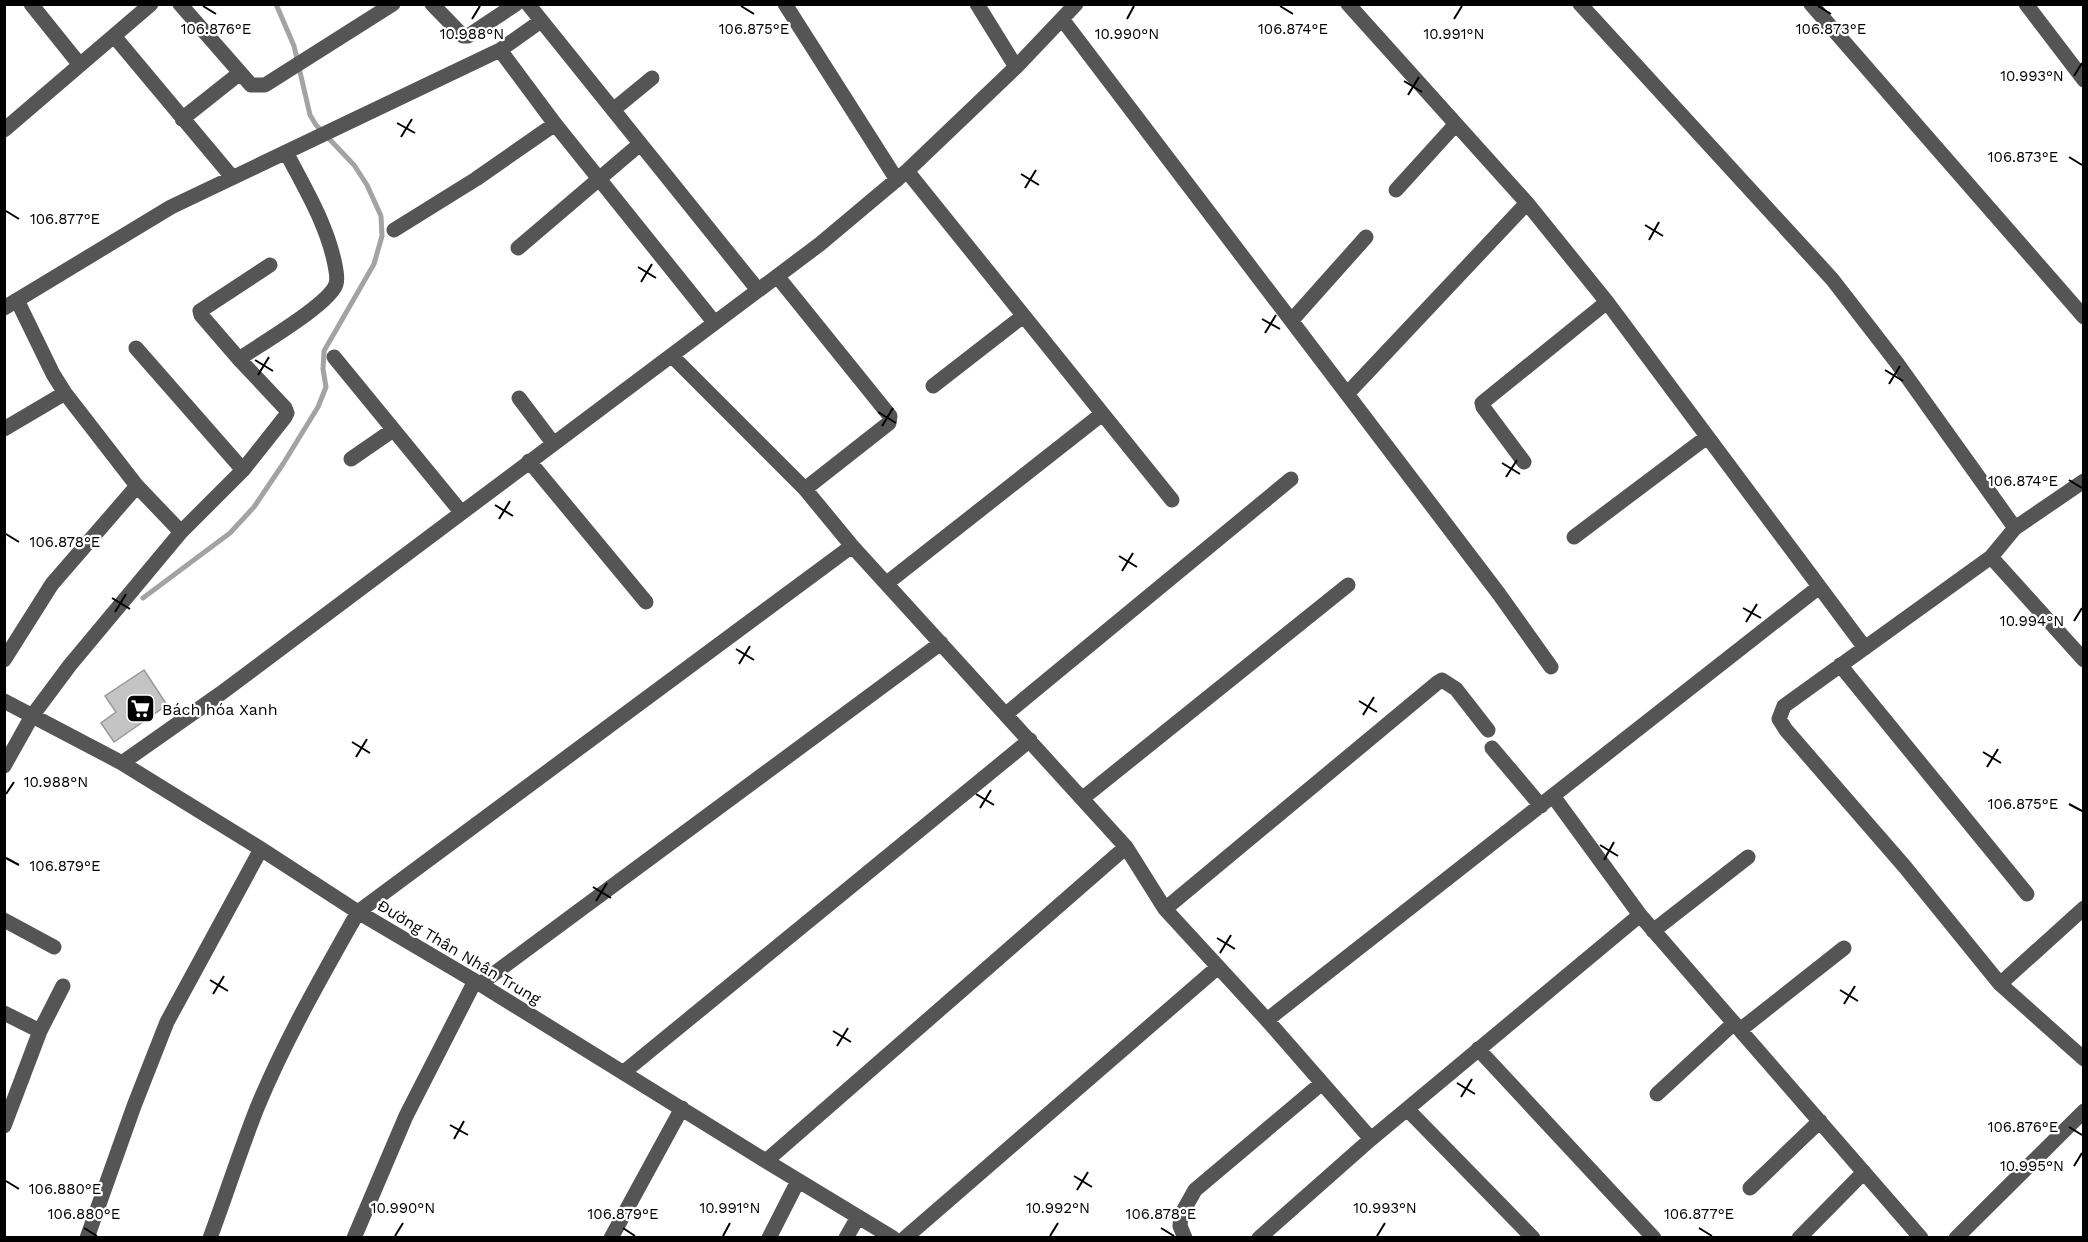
<svg xmlns="http://www.w3.org/2000/svg" width="2088" height="1242" font-family="'Work Sans',sans-serif">
  <style>
    .lines { fill: none; stroke-linecap: round; stroke-linejoin: round }
    .stream { stroke: #a3a3a3; stroke-width: 5 }
    .building { fill: #c4c4c4; stroke: #999; stroke-width: 1.5 }
    .minor { stroke: #555; stroke-width: 15 }
    .ticks { fill: none; stroke: #000; stroke-width: 2 }
    .labels { text-anchor: middle; dominant-baseline: central; stroke-width: 4.5; stroke-linejoin: round; paint-order: stroke }
    .poi-label { font-size: 16px; fill: #000; stroke: #fff; text-anchor: start }
    .street-label { font-size: 16px; fill: #000; stroke: #fff }
    .ticks-label { font-size: 15px; text-anchor: middle; fill: #000; stroke: #fff; stroke-width: 4.5; stroke-linejoin: round; paint-order: stroke }
  </style>
  <rect width="100%" height="100%" fill="#fff"/>
  <g class="lines">
    <path class="stream" d="M143,598L230,533L254,507L283,464L318,407L326,387L323,369L324,351L374,264L382,236L381,216L367,185L354,165L316,125L310,115L294,46L276,4"/>
  </g>
  <path class="building" d="M144,670L167,705L114,742L101,723L116,712L105,696Z"/>
  <g class="lines">
    <path class="minor" d="M31,4L80,65
      M180,4L251,85H265L393,4
      M432,4L463,36H468L516,4
      M528,4L758,290
      M785,4L897,180
      M977,4L1016,67
      M1348,4L1527,203L1607,302L1865,648
      M1580,4L1832,279L1897,363L2015,528
      M1811,4L2084,317
      M2026,4L2084,80
      M1062,19L1499,594L1551,667
      M114,36L232,177
      M500,50L555,124L714,322
      M613,110L652,78
      M182,119L240,73
      M4,130L151,4
      M907,171L1172,500
      M1396,190L1455,125
      M394,230L476,179L555,124
      M518,248L640,144
      M777,276L890,416L889,423L805,489
      M17,300L53,374L65,393L137,486L181,532
      M4,308L171,207L500,50L541,21
      M1292,320L1366,237
      M136,348L243,470
      M672,356L805,489L852,546L1126,847L1165,909L1267,1020L1371,1139
      M334,357L461,512
      M239,359L201,315L200,311L270,265
      M933,386L1023,316
      M1347,394L1527,203
      M519,398L553,443
      M4,429L65,393
      M351,459L393,430
      M529,461L646,602
      M1524,462L1483,407L1482,403L1607,302
      M2084,481L2015,528L1991,557L1784,706L1779,719L1786,730L1905,867L2000,984L2084,1059
      M1574,537L1707,437
      M1991,557L2084,660
      M887,583L1102,414
      M4,660L52,584L137,486
      M1840,665L2027,894
      M4,701L122,763L261,849L358,912L480,984L766,1161L893,1238
      M1006,714L1291,479
      M1492,748L1541,806
      M122,763L220,694L820,244L907,171L1016,67L1076,4
      M4,766L32,716L70,665L181,532L243,470L285,417L287,413L285,408L239,359C259,345 330,304 336,284C338,278 336,271 335,265C327,224 305,189 286,152
      M1553,796L1640,915L1921,1238
      M1083,798L1348,585
      M1165,909L1437,683L1442,680L1456,689L1488,730
      M4,920L54,947
      M1653,931L1748,857
      M480,984L941,643
      M2000,984L2084,908
      M4,1013L40,1031
      M1267,1020L1819,587
      M1740,1030L1844,948
      M1478,1049L1654,1238
      M624,1072L1030,740
      M1657,1094L1734,1023
      M1407,1109L1533,1238
      M4,1126L40,1031L63,986
      M766,1161L1126,847
      M1750,1188L1820,1121
      M87,1238L134,1106L167,1022L261,849
      M210,1238C226,1195 240,1151 257,1108C285,1040 322,976 358,912L852,546
      M354,1238L406,1116L475,981
      M611,1238L682,1108
      M769,1238L798,1181
      M846,1238L858,1217
      M905,1238L1218,967
      M1185,1238L1180,1226L1181,1215L1195,1190L1322,1083
      M1259,1238L1371,1139L1640,915
      M1799,1238L1864,1172
      M1956,1238L2084,1111"/>
  </g>
  <path class="ticks" d="M203,6L216,14M741,6L754,14M1280,6L1293,14M1818,6L1831,14M472,19L480,6M1127,19L1134,6M1454,19L1462,6M2074,76L2082,63M1404,81L1422,92M1408,95L1419,77M397,123L415,133M401,137L412,119M2069,157L2082,165M1021,174L1039,185M1025,188L1036,170M6,211L19,219M1645,225L1663,236M1649,240L1659,222M638,267L656,278M641,282L652,264M1262,319L1280,329M1265,333L1276,315M255,360L273,371M1885,370L1903,381M258,375L269,357M1889,384L1900,366M878,412L896,423M882,426L893,408M1502,463L1520,474M1506,477L1517,460M2069,480L2082,488M495,505L513,516M499,519L510,501M6,534L19,542M1119,556L1137,567M1122,571L1133,553M112,598L130,609M1743,608L1761,618M115,612L126,594M2074,621L2082,608M1746,622L1757,604M736,649L754,660M739,664L750,646M1359,701L1377,712M1363,715L1374,697M352,742L370,753M1983,752L2001,763M356,757L367,739M1987,767L1998,749M6,794L14,782M976,794L994,805M2069,804L2082,811M980,808L991,790M1600,845L1618,856M6,858L19,865M1604,860L1614,842M593,887L611,898M596,901L607,883M1217,938L1235,949M1220,953L1231,935M210,980L228,991M1840,990L1858,1001M213,994L224,976M1844,1004L1855,986M833,1031L851,1042M837,1046L848,1028M1457,1083L1475,1094M1461,1097L1472,1079M450,1125L468,1135M2069,1127L2082,1135M454,1139L464,1121M2074,1166L2082,1153M1074,1176L1092,1187M6,1181L19,1189M1077,1190L1088,1172M84,1228L97,1236M623,1228L635,1236M1161,1228L1174,1236M1699,1228L1712,1236M395,1236L403,1223M723,1236L730,1223M1050,1236L1058,1223M1377,1236L1385,1223"/>
  <defs>
    <symbol id="supermarket-square" viewBox="-11 -11 22 22"><rect x="-9" y="-9" width="18" height="18" rx="4" fill="#000" stroke="#fff"/><path d="M-6-5.5h2.5l.6 2H6L4.5 2H-2.5L-4.4-4H-6ZM-1.5 3.2a1.3 1.3 0 1 0 .1 0ZM3 3.2a1.3 1.3 0 1 0 .1 0Z" fill="#fff"/></symbol>
  </defs>
  <g fill-rule="evenodd">
    <use href="#supermarket-square" x="124" y="692" width="33" height="33"/>
  </g>
  <g class="labels">
    <g class="poi-label">
      <text x="162" y="709">Bách hóa Xanh</text>
    </g>
    <g class="street-label">
      <text transform="translate(459 952) rotate(31)">Đường Thân Nhân Trung</text>
    </g>
  </g>
  <g class="ticks-label">
    <text x="216" y="34">106.876°E</text>
    <text x="754" y="34">106.875°E</text>
    <text x="1293" y="34">106.874°E</text>
    <text x="1831" y="34">106.873°E</text>
    <text x="472" y="39">10.988°N</text>
    <text x="1127" y="39">10.990°N</text>
    <text x="1454" y="39">10.991°N</text>
    <text x="2032" y="81">10.993°N</text>
    <text x="2023" y="162">106.873°E</text>
    <text x="65" y="224">106.877°E</text>
    <text x="2023" y="486">106.874°E</text>
    <text x="65" y="547">106.878°E</text>
    <text x="2032" y="626">10.994°N</text>
    <text x="56" y="787">10.988°N</text>
    <text x="2023" y="809">106.875°E</text>
    <text x="65" y="871">106.879°E</text>
    <text x="2023" y="1132">106.876°E</text>
    <text x="2032" y="1171">10.995°N</text>
    <text x="65" y="1194">106.880°E</text>
    <text x="403" y="1213">10.990°N</text>
    <text x="730" y="1213">10.991°N</text>
    <text x="1058" y="1213">10.992°N</text>
    <text x="1385" y="1213">10.993°N</text>
    <text x="84" y="1219">106.880°E</text>
    <text x="623" y="1219">106.879°E</text>
    <text x="1161" y="1219">106.878°E</text>
    <text x="1699" y="1219">106.877°E</text>
  </g>
  <rect width="2088" height="1242" fill="none" stroke="#000000" stroke-width="12"/>
</svg>
